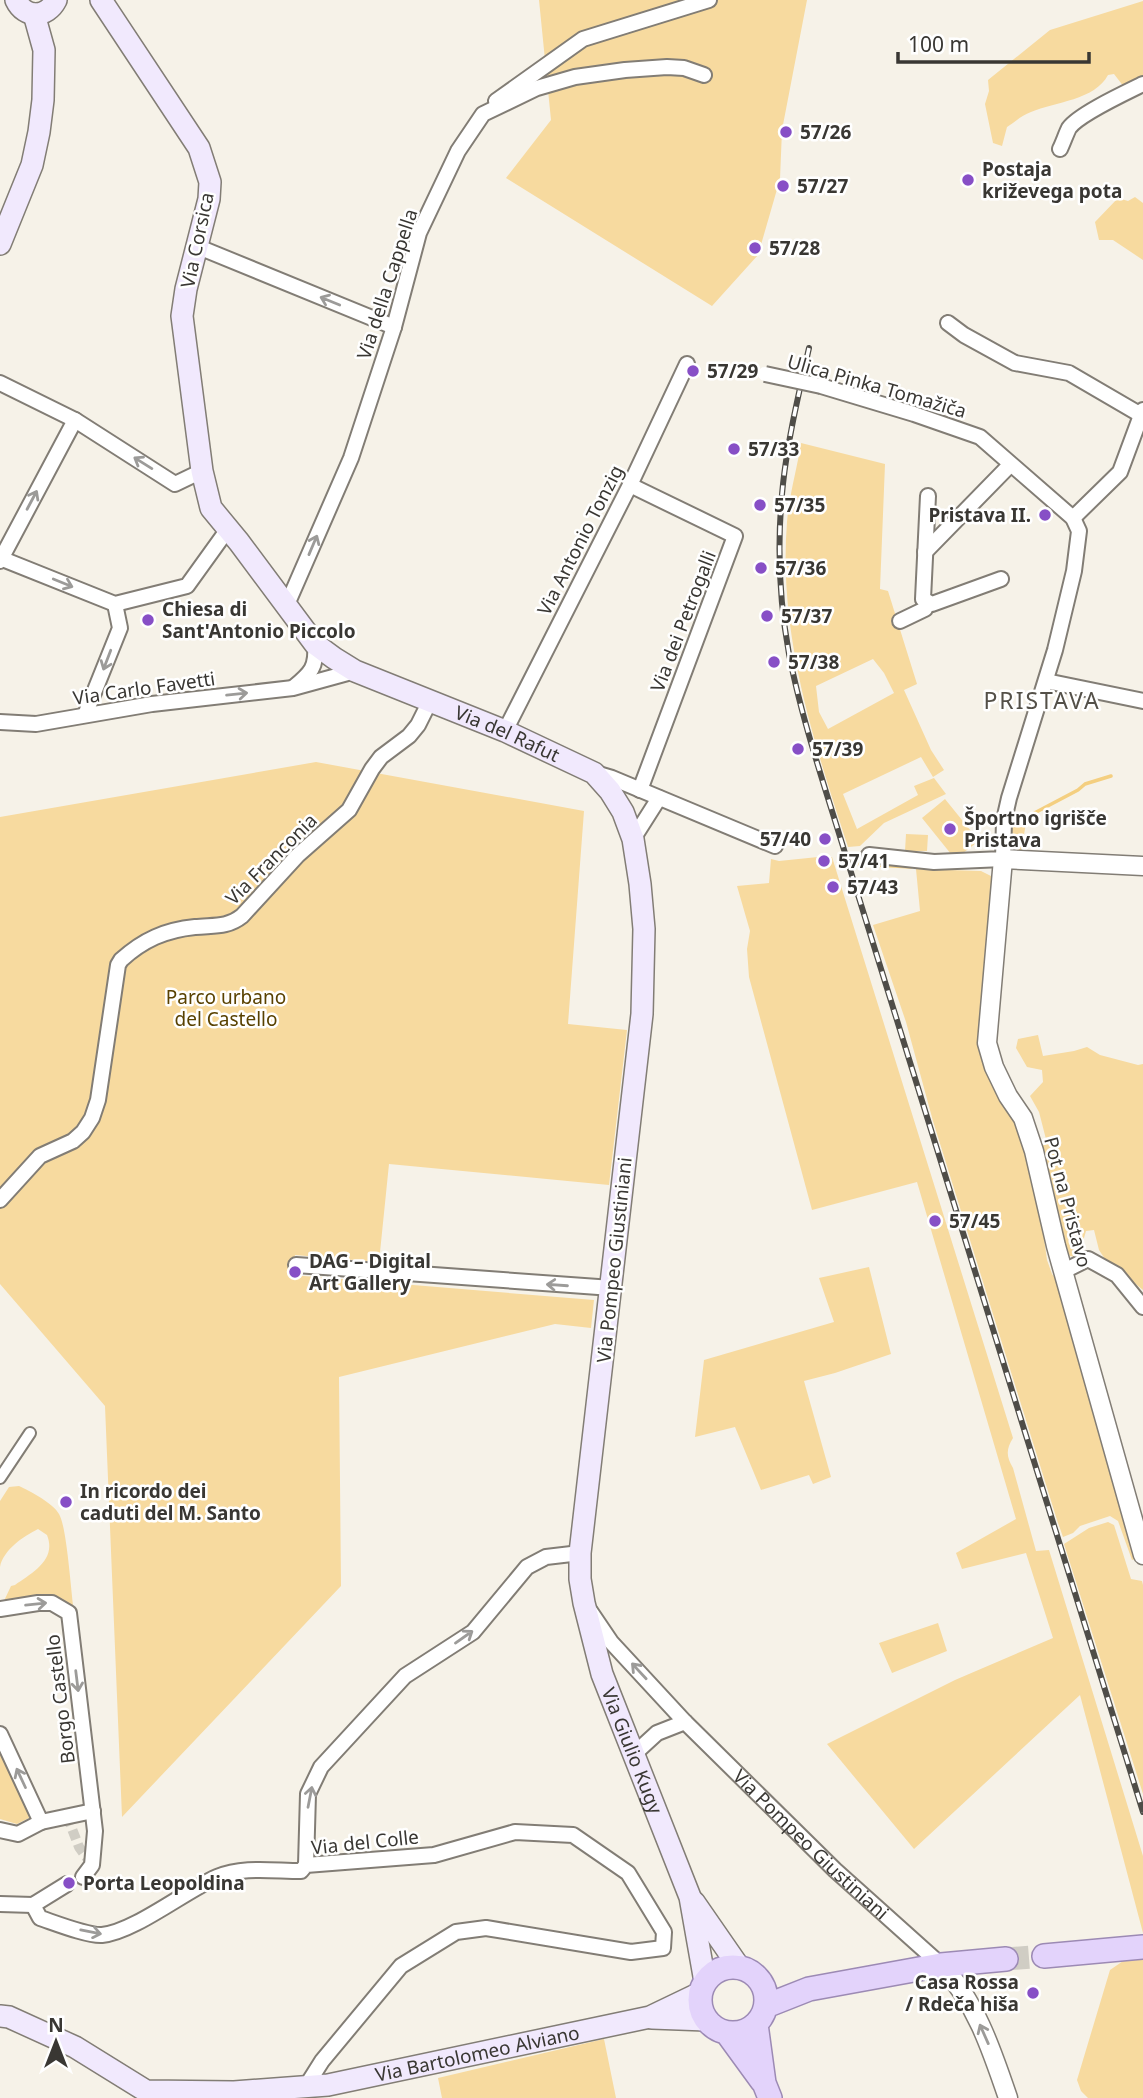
<svg xmlns="http://www.w3.org/2000/svg" width="1143" height="2098" font-family="'Noto Sans',sans-serif">
  <style>
    .green { fill: #f7da9f; fill-rule: evenodd }
    .lines { fill: none; stroke-linecap: round; stroke-linejoin: round }
    .stream { stroke: #f4cf80; stroke-width: 3.5 }
    .pedestrian-tunnel { stroke: #d0cdc4; stroke-width: 10; stroke-dasharray: 10 5; stroke-linecap: butt }
    .primary-tunnel { stroke: #d0cdc4; stroke-width: 23; stroke-dasharray: 23 11; stroke-linecap: butt }
    .pedestrian-casing { stroke: #827d75; stroke-width: 14 }
    .minor-casing { stroke: #827d75; stroke-width: 18 }
    .tertiary-casing { stroke: #827d75; stroke-width: 21 }
    .secondary-casing { stroke: #827d75; stroke-width: 24 }
    .primary-casing { stroke: #9c8ab4; stroke-width: 26 }
    .pedestrian { stroke: #fff; stroke-width: 10 }
    .minor { stroke: #fff; stroke-width: 14 }
    .tertiary { stroke: #fff; stroke-width: 18 }
    .secondary { stroke: #f1e9fd; stroke-width: 21 }
    .primary { stroke: #e3d3fb; stroke-width: 23 }
    .rail-casing { stroke: #4f4d48; stroke-width: 6 }
    .rail { stroke: #fff; stroke-width: 3.5; stroke-dasharray: 10; stroke-linecap: butt }
    .minor-bridge-casing { stroke: #827d75; stroke-width: 18; stroke-linecap: butt }
    .minor-bridge { stroke: #fff; stroke-width: 14 }
    .oneway { stroke: #9c9b99 }
    .poi-dot { fill: #874fc6; stroke: #fff; stroke-width: 2.5 }
    .labels { text-anchor: middle; dominant-baseline: central; stroke-width: 5; stroke-linejoin: round; paint-order: stroke }
    .poi-label { font-size: 19px; font-weight: bold; fill: #393733; stroke: #fff; text-anchor: start }
    .street-label { font-size: 19px; fill: #393733; stroke: #fff }
    .park-label { font-size: 19px; fill: #594100; stroke: #fff }
    .quarter-label { font-size: 23px; letter-spacing: 2px; fill: #545048; stroke: #fff }
  </style>
  <rect width="100%" height="100%" fill="#f6f2e8"/>
  <path class="green" d="M539,0H807L782,130L780,179L758,255L712,306L506,178L551,120Z
    M1143,1V80L1124,87L1114,74L1108,75C1095,100 1055,102 1031,112C1022,115 1015,122 1007,127L1002,146L993,143L985,104L989,91L988,80L1050,30Z
    M1135,197L1143,203V260L1113,240H1099L1095,222L1118,198L1128,201Z
    M801,443L885,464L880,589L888,591L917,684L904,690L931,750L944,770L933,777L921,757L843,794L857,829L918,795L914,786L934,778L946,794L884,823L860,846L848,847C814,742 778,635 787,522C789,496 797,469 801,443ZM873,659L884,673L894,693L828,729L819,712L816,686Z
    M316,762L584,811L568,1024L627,1030L609,1185L389,1164L379,1262L295,1255L292,1275L594,1300L591,1328L555,1324L339,1377L341,1586L122,1817L105,1406L0,1284V817Z
    M945,799L979,841L955,859L922,818Z
    M1027,818L1021,851C1008,848 1010,838 1011,828Z
    M906,834L928,835L927,851H905Z
    M818,857H832L1013,1438C1006,1449 1006,1456 1013,1468L1036,1551L1049,1550L1143,1856V1933L1080,1695L914,1849L827,1744L955,1680L1053,1638L1026,1553L962,1569L956,1553L1016,1519L917,1182L812,1210L749,977L747,949L750,931L737,886L769,883L771,859L779,861Z
    M916,869L981,871L991,876L994,881L982,1008L1017,1120L1040,1209L1047,1260L1052,1274L1059,1283L1137,1558L1132,1560L1118,1521L1110,1516L1080,1526L1073,1533L1063,1537L1057,1520L933,1121L906,1022L873,925L920,911Z
    M1038,1035L1043,1056L1074,1051L1087,1047L1100,1055L1138,1065L1143,1064V1290L1105,1259L1099,1250L1094,1230L1086,1231L1080,1252L1075,1257L1070,1256L1063,1247L1039,1148L1047,1143L1039,1112L1030,1096L1043,1082L1042,1070L1027,1067L1016,1048L1018,1039Z
    M869,1267L891,1354L835,1373L804,1381L831,1477L813,1484L809,1475L761,1490L735,1427L695,1437L704,1360L834,1322L819,1278Z
    M19,1486C30,1491 53,1503 59,1514C67,1527 71,1593 74,1612L3,1603L11,1586L15,1585C32,1573 57,1560 47,1535L38,1529C24,1536 3,1550 0,1567V1501L9,1487Z
    M1108,1522L1114,1525L1131,1579L1142,1581L1143,1585V1794L1064,1544L1089,1528Z
    M938,1623L947,1651L892,1673L879,1643Z
    M0,1747L28,1809L29,1818L17,1824L0,1819Z
    M1143,1956V2098H1088L1081,2091L1077,2080L1110,1970L1126,1959Z
    M604,2039L616,2098H442L438,2078Z"/>
  <g class="lines">
    <path class="stream" d="M1023,819L1078,790L1085,784L1111,776
      M858,864L911,867"/>
    <path class="pedestrian-tunnel" d="M67,1816L79,1847L92,1865"/>
    <path class="primary-tunnel" d="M1006,1959L1044,1956"/>
    <defs>
      <path id="pedestrian" d="M0,1478L30,1433"/>
      <g id="minor">
        <path d="M496,101L583,39L709,0"/>
        <path d="M1060,149C1063,143 1066,134 1069,128C1079,114 1127,92 1143,84"/>
        <path d="M196,246L394,327"/>
        <path d="M948,323L964,335L1015,363L1069,373L1141,415"/>
        <path d="M0,383L75,420L175,484L202,471"/>
        <path d="M821,386L914,414L980,437L1073,518L1079,531L1074,571L1055,650L1009,798L1004,820L1003,859L934,862L869,855"/>
        <path d="M630,485L735,536L640,790"/>
        <path d="M928,496L923,599L932,604L1001,579"/>
        <path d="M1073,518L1120,472L1143,410"/>
        <path d="M925,552L1010,465"/>
        <path d="M0,558L115,604L187,586L228,529"/>
        <path d="M0,561L75,420"/>
        <path d="M286,607L351,458L394,327L419,233L458,151L483,114L537,88L575,77L625,70L667,67L684,68L704,75"/>
        <path d="M900,621L925,609L926,601"/>
        <path d="M1046,681L1143,701"/>
        <path d="M294,687C311,673 317,667 315,644"/>
        <path d="M85,715L120,628L115,604"/>
        <path d="M0,722L36,724L152,704L293,688L355,671"/>
        <path d="M505,731L630,485L687,364"/>
        <path d="M595,773L612,778L775,846"/>
        <path d="M633,839L659,798"/>
        <path d="M0,1200L40,1156L73,1141L83,1132L92,1118L98,1100L118,965L121,960C143,940 165,930 195,927C213,925 227,928 242,916L298,855L349,810L372,769L381,757L409,736L418,725L430,701"/>
        <path d="M296,1265L612,1288"/>
        <path d="M1064,1271L1088,1259L1117,1275L1143,1307"/>
        <path d="M0,1609L38,1603H52L69,1613L95,1831L92,1865L83,1877"/>
        <path id="s1" d="M590,1611L611,1642L685,1722L835,1870L941,1965"/>
        <path d="M0,1734L41,1822"/>
        <path d="M633,1755L657,1733L685,1722"/>
        <path d="M0,1830L18,1834L41,1822L93,1811"/>
        <path d="M306,1865L308,1794L321,1767L405,1676L473,1632L527,1567L546,1557L580,1553"/>
        <path d="M0,1904L33,1905L67,1884"/>
        <path d="M33,1905L40,1918C55,1923 88,1936 102,1935C134,1932 185,1891 217,1877C243,1866 273,1871 301,1871L306,1865L434,1855L515,1832L573,1835L628,1873L664,1932L663,1948L631,1952L486,1928L456,1932L401,1966L322,2061L305,2088"/>
      </g>
      <path id="tertiary" d="M1143,866L1003,859L987,1043L994,1067L1008,1096L1023,1118L1034,1151L1056,1246L1143,1555
        M941,1965C976,2002 992,2051 1008,2098"/>
      <g id="secondary">
        <path d="M16,0C25,19 47,18 56,0"/>
        <path id="s2" d="M101,0L199,148L210,182L209,199L186,289L182,316L202,471L211,508L239,542L315,644L334,658L355,671L505,731L594,773L610,791L623,812L633,839L640,884L644,929L642,1014L580,1553V1579L584,1603L602,1674L690,1897L705,1982"/>
        <path d="M0,244L32,165L39,132L43,100L44,50L34,14"/>
        <path d="M694,1902L739,1967"/>
        <path id="s3" d="M0,2016L9,2017L75,2047L146,2091L234,2092L328,2085L650,2017L700,1993"/>
        <path d="M652,2018L706,2020"/>
      </g>
      <path id="primary" d="M1044,1956L1143,1947
        M700 2000a33 33 0 1 1 66 0a33 33 0 1 1-66 0Z
        M766,2006L809,1989L941,1965L1006,1959
        M756,2024L764,2083L770,2098
        M727,2033L762,2081"/>
    </defs>
    <use href="#pedestrian" class="pedestrian-casing"/>
    <use href="#minor" class="minor-casing"/>
    <use href="#tertiary" class="tertiary-casing"/>
    <use href="#secondary" class="secondary-casing"/>
    <use href="#primary" class="primary-casing"/>
    <use href="#pedestrian" class="pedestrian"/>
    <use href="#minor" class="minor"/>
    <use href="#tertiary" class="tertiary"/>
    <use href="#secondary" class="secondary"/>
    <use href="#primary" class="primary"/>
    <defs>
      <path id="rail" d="M809,348C799,393 788,438 783,484C777,539 779,599 789,654C802,721 825,787 845,853L1143,1812"/>
    </defs>
    <use href="#rail" class="rail-casing"/>
    <use href="#rail" class="rail"/>
    <defs>
      <path id="minor-bridge" d="M765,374L821,386"/>
    </defs>
    <use href="#minor-bridge" class="minor-bridge-casing"/>
    <use href="#minor-bridge" class="minor-bridge"/>
  </g>
  <defs><path id="oneway-shaft" d="M-6 0H5M1.5-3L5.5 0L1.5 3" fill="none" stroke-width="1.6" stroke-linecap="round" stroke-linejoin="round" transform="scale(1.75)"/></defs>
  <g class="oneway">
    <use href="#oneway-shaft" transform="translate(330 301) rotate(-158)"/>
    <use href="#oneway-shaft" transform="translate(143 463) rotate(-148)"/>
    <use href="#oneway-shaft" transform="translate(32 500) rotate(-62)"/>
    <use href="#oneway-shaft" transform="translate(313 545) rotate(-67)"/>
    <use href="#oneway-shaft" transform="translate(63 583) rotate(22)"/>
    <use href="#oneway-shaft" transform="translate(107 660) rotate(111)"/>
    <use href="#oneway-shaft" transform="translate(237 694) rotate(-6)"/>
    <use href="#oneway-shaft" transform="translate(557 1285) rotate(-176)"/>
    <use href="#oneway-shaft" transform="translate(36 1604) rotate(-6)"/>
    <use href="#oneway-shaft" transform="translate(464 1637) rotate(-35)"/>
    <use href="#oneway-shaft" transform="translate(639 1671) rotate(-133)"/>
    <use href="#oneway-shaft" transform="translate(77 1681) rotate(83)"/>
    <use href="#oneway-shaft" transform="translate(21 1778) rotate(-115)"/>
    <use href="#oneway-shaft" transform="translate(310 1797) rotate(-79)"/>
    <use href="#oneway-shaft" transform="translate(91 1932) rotate(11)"/>
    <use href="#oneway-shaft" transform="translate(984 2034) rotate(-114)"/>
  </g>
  <g class="poi-dot">
    <circle cx="786" cy="132" r="7"/>
    <circle cx="968" cy="180" r="7"/>
    <circle cx="783" cy="186" r="7"/>
    <circle cx="755" cy="248" r="7"/>
    <circle cx="693" cy="371" r="7"/>
    <circle cx="734" cy="449" r="7"/>
    <circle cx="760" cy="505" r="7"/>
    <circle cx="1045" cy="515" r="7"/>
    <circle cx="761" cy="568" r="7"/>
    <circle cx="767" cy="616" r="7"/>
    <circle cx="148" cy="620" r="7"/>
    <circle cx="774" cy="662" r="7"/>
    <circle cx="798" cy="749" r="7"/>
    <circle cx="950" cy="829" r="7"/>
    <circle cx="825" cy="839" r="7"/>
    <circle cx="824" cy="861" r="7"/>
    <circle cx="833" cy="887" r="7"/>
    <circle cx="935" cy="1221" r="7"/>
    <circle cx="295" cy="1272" r="7"/>
    <circle cx="66" cy="1502" r="7"/>
    <circle cx="69" cy="1883" r="7"/>
    <circle cx="1033" cy="1993" r="7"/>
  </g>
  <g class="labels">
    <g class="poi-label">
      <text x="800" y="132">57/26</text>
      <text x="982" y="169">Postaja<tspan x="982" dy="22">križevega pota</tspan></text>
      <text x="797" y="186">57/27</text>
      <text x="769" y="248">57/28</text>
      <text x="707" y="371">57/29</text>
      <text x="748" y="449">57/33</text>
      <text x="774" y="505">57/35</text>
      <text x="1031" y="515" text-anchor="end">Pristava II.</text>
      <text x="775" y="568">57/36</text>
      <text x="162" y="609">Chiesa di<tspan x="162" dy="22">Sant'Antonio Piccolo</tspan></text>
      <text x="781" y="616">57/37</text>
      <text x="788" y="662">57/38</text>
      <text x="812" y="749">57/39</text>
      <text x="964" y="818">Športno igrišče<tspan x="964" dy="22">Pristava</tspan></text>
      <text x="811" y="839" text-anchor="end">57/40</text>
      <text x="838" y="861">57/41</text>
      <text x="847" y="887">57/43</text>
      <text x="949" y="1221">57/45</text>
      <text x="309" y="1261">DAG – Digital<tspan x="309" dy="22">Art Gallery</tspan></text>
      <text x="80" y="1491">In ricordo dei<tspan x="80" dy="22">caduti del M. Santo</tspan></text>
      <text x="83" y="1883">Porta Leopoldina</text>
      <text x="1019" y="1982" text-anchor="end">Casa Rossa<tspan x="1019" dy="22">/ Rdeča hiša</tspan></text>
    </g>
    <g class="street-label">
      <text transform="translate(197 240) rotate(-78)">Via Corsica</text>
      <text transform="translate(387 284) rotate(-72)">Via della Cappella</text>
      <text transform="translate(877 386) rotate(16)">Ulica Pinka Tomažiča</text>
      <text transform="translate(580 540) rotate(-63)">Via Antonio Tonzig</text>
      <text transform="translate(683 621) rotate(-69)">Via dei Petrogalli</text>
      <text transform="translate(144 688) rotate(-8)">Via Carlo Favetti</text>
      <text stroke="none"><textPath href="#s2" startOffset="929">Via del Rafut</textPath></text>
      <text transform="translate(271 859) rotate(-45)">Via Franconia</text>
      <text transform="translate(1068 1202) rotate(75)">Pot na Pristavo</text>
      <text transform="translate(614 1260) rotate(-84)">Via Pompeo Giustiniani</text>
      <text transform="translate(60 1699) rotate(-97)">Borgo Castello</text>
      <text stroke="none"><textPath href="#s2" startOffset="2026">Via Giulio Kugy</textPath></text>
      <text transform="translate(365 1842) rotate(-6)">Via del Colle</text>
      <text stroke="none"><textPath href="#s1" startOffset="322">Via Pompeo Giustiniani</textPath></text>
      <text stroke="none"><textPath href="#s3" startOffset="500">Via Bartolomeo Alviano</textPath></text>
    </g>
    <g class="park-label">
      <text x="226" y="997">Parco urbano<tspan x="226" dy="22">del Castello</tspan></text>
    </g>
    <g class="quarter-label">
      <text x="1042" y="700">PRISTAVA</text>
    </g>
  </g>
  <g transform="translate(56 2042)" stroke="#ffffff" stroke-width="5" paint-order="stroke">
  <path d="M0-5L12 26L0 18L-12 26Z" fill="#393733"/>
  <text y="-10" font-size="19" font-weight="bold" text-anchor="middle" fill="#393733">N</text>
  </g>
  <path d="M898 52v10h191v-10" fill="none" stroke="#393733" stroke-width="3.5"/>
  <text x="908" y="52" font-size="21" fill="#393733" stroke="#ffffff" stroke-width="5" paint-order="stroke">100 m</text>
</svg>
